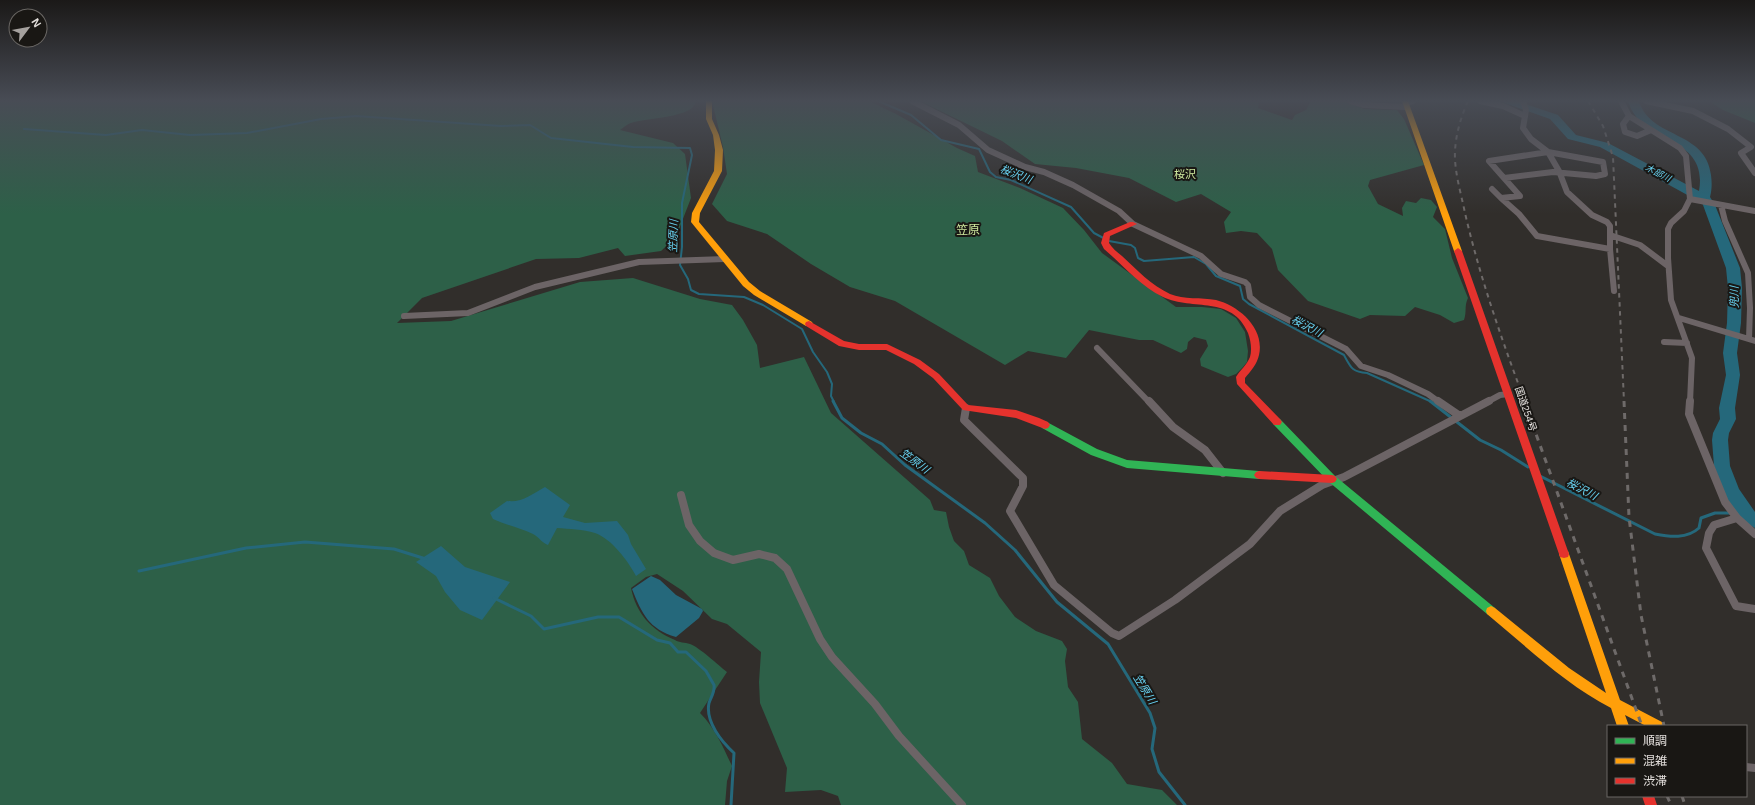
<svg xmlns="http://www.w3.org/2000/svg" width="1755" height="805" font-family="Arial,'Noto Sans JP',sans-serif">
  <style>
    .forest { fill: #2d6048 }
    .water { fill: #25687b }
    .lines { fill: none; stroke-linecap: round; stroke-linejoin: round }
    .stream-far1 { stroke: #25687b; stroke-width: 2 }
    .stream { stroke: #25687b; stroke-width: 3 }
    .river { fill: #25687b; fill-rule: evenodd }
    .street-far1 { stroke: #6c6466; stroke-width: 6 }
    .street { stroke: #6c6466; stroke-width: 8 }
    .fast { fill: #30b455; fill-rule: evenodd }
    .slow { fill: #ff9f0a; fill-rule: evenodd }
    .jam { fill: #e5322d; fill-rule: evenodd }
    .rail-far1 { stroke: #6e6a69; stroke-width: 2; stroke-dasharray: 4.5 4.5; stroke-linecap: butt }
    .rail { stroke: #6e6a69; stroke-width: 3; stroke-dasharray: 6 6; stroke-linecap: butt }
    .labels { text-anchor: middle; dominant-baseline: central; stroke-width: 4; stroke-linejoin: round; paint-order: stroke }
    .far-water-label { font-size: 9px; font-style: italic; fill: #68d3f3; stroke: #191714 }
    .street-label { font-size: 10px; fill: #e3dfdc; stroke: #191714 }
    .water-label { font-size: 11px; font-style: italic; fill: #68d3f3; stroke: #191714 }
    .neighbourhood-label { font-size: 11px; fill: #cee89e; stroke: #191714 }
    .quarter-label { font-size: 12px; fill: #cee89e; stroke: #191714 }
  </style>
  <rect width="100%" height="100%" fill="#312e2b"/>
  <path class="forest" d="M0,101H696C694,118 645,118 631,123C627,124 623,128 620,130L673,143L685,154L691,198L676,237L661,251L625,256L618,248L579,258L536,259L422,298L397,323L451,321L580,282L633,278L700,299L732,305L743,320L757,345L760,368L804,357L831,413L930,500L934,510L946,512L949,527L954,541L964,551L969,565L990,578L999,596L1015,617L1036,631L1062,641L1067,649L1065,661L1068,687L1078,702L1082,739L1112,763L1127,784L1162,790L1177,805H841L838,796L821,790L785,792L787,768L760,703L759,682L761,652L727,624L712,619L683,591L657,574L646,577L631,588C636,613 651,630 675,640C679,643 685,642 690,644C699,647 718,665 727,672L700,713C715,728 723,747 732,766L727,781L725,805H0Z
    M712,101H869L896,114L957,148L975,156L978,172L1020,188L1063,208L1084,230L1102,253L1176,307H1202L1221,309L1236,318L1245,332L1248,351L1247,362L1243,367L1236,374L1228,377L1201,366L1200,359L1208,346L1206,340L1194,337L1188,342L1187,349L1181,353L1153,340H1139L1089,330L1066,358L1028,351L1005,365L895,301L850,287L811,264L767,234L727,221L712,204L727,174L723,147Z
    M920,101H1259L1258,108L1292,120L1295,115L1306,110L1311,101H1342L1365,109L1397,110L1404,119L1424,165L1370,180L1368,186L1378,204L1403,216L1402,208L1406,201L1416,203L1421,198L1431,200L1437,207L1433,217L1445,229L1452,258L1468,298C1464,306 1467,312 1464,320L1454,323L1440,315L1415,307L1405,316L1370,315L1360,319L1308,301L1278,270L1272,249L1257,233L1241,231L1226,233L1224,222L1231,212L1201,194L1176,202L1129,178L1076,168L1035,164L1002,141Z
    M1709,101H1755V123L1723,110Z"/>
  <path class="water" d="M545,487L570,505L563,517L585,523L617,521L628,535L631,544L646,569L636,576C628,561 612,539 595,533C583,529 569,529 557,528L548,545C542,543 539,537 533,534C520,528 506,525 493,519L490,513L507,501C522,503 532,494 545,487Z
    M441,546L465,567L510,582L482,620L460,610L445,592L436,576L416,562Z
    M651,576L660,580L676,595L702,609L703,611L699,618L676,637C649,629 642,614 632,589Z"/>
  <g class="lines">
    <path class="stream-far1" d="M878,101L911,115L941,140L979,149L990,172L996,177L1011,180L1071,207L1094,233L1109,241L1131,245L1135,248L1138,258L1144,261L1194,257L1206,264L1216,276L1240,286L1243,299L1249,304L1344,355C1351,368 1352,372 1367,373L1432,402
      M24,129L106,135L142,130L190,135L247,133L321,119L356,116L501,126L530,125L551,138L633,147L690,148L692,155L682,203V247L680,265L688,279L691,290L699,294L744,297L763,305L802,329L813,352L827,372L832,384L831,396L834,402"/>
    <path class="stream" d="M833,401L842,418L861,433L882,444L905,465L985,523L1015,550L1057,602L1108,644L1150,713L1155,728L1152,749L1159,772L1185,805
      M1430,401L1480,440L1501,450L1528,467
      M1540,476L1655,534C1670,537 1687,539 1699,528L1701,518L1715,513H1730
      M1737,514L1748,516
      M139,571L246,548L305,542L394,549L426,559
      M494,598L531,616L544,629L598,617H619L657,640L670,643L678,652H686L706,671L714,685C715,692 711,697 709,703C705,722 722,742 734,753L731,805"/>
    <path class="river" d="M1499,101H1517L1558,115L1576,135L1608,143L1699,191C1709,134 1641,146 1628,101H1639C1650,139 1706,130 1711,175C1712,183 1712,189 1710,197L1715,205L1740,268L1742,288L1741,323L1737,353L1740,375L1735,408L1736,419L1729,433L1728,440L1730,466L1739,489L1755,512V528L1742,521L1726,497L1714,466L1712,440L1713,433L1720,419L1719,408L1726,375L1723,353L1727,323L1728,288L1726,268L1703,205L1700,200L1691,197L1600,147L1568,139L1550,119Z"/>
    <path class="street-far1" d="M912,101L959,125L988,150L1025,167L1044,172L1073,185L1119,211L1133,224L1201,256L1221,274L1245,282L1248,285L1250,297L1259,305L1346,349L1361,366L1388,375L1428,394L1439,402
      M1350,101L1364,105L1406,107
      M1480,101L1503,106L1525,116
      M1523,101L1526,110L1523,128L1531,139L1548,152L1559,171L1567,192L1592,215L1607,222L1610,226V235L1640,245L1668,266
      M1621,101L1629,116L1680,148L1686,156L1690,199L1684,211L1671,223L1668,229V258L1671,300L1692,358L1690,402
      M1646,101L1693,111L1728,129L1751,147L1741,153L1755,173
      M1405,103L1413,101
      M1629,116L1623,124L1625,132L1637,136L1651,130
      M1548,152L1603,162L1605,174L1596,176L1553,172L1504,178L1489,161Z
      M1492,189L1501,198L1520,196L1504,178
      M1501,198L1519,214L1537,236L1610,249V235
      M1690,199L1755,211
      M1721,205L1725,221L1748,273L1750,308L1749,339
      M1610,249L1614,291
      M404,316L468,313L535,287L639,262L725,259
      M1679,318L1755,341
      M1664,342L1687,343
      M1097,348L1149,402
      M1487,402L1500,395L1509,394"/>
    <path class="street" d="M1149,401L1173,427L1205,450L1223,473
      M1438,401L1460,416
      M1690,401L1689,414L1725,502L1737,518L1755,534
      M966,408L964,420L1023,478V486L1010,511L1054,585L1112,633L1119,636L1175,600L1250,544L1280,511L1322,485L1344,477L1489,401
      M681,495L689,525L700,541L714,553L733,560L759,554L775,558L787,569L820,639L832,657L875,704L899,736L962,805
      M1737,518L1714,525L1709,533L1706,548L1736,606L1755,609
      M1746,767L1755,768"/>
    <path class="fast" d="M1277,418L1280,419L1335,476L1495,608L1496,611L1495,614L1491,616L1487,614L1329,482L1274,425L1272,422L1274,419Z
      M1045,421L1097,449L1127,460L1259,471L1262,472L1264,475L1262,478L1259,479L1127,468L1091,455L1042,428L1040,425L1042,422Z"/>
    <path class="slow" d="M706,101H712V119L719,135L723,150L722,171L700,213L699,222L749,282L760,291L812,322L813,324L812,326H806L754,295L743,286L691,222L692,213L714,171L715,150L713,135L706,119Z
      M1402,101H1408L1462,251L1461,253H1455L1454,251Z
      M1564,550L1568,551L1569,554L1620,700L1662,722L1664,726H1646L1625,715L1629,726H1617L1611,708C1565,684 1527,647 1487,614L1486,611L1487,608L1491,606L1495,608L1569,668L1606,693L1559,554L1560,551Z"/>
    <path class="jam" d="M1130,222H1133L1137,224L1110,236L1109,243C1112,248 1117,252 1122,256C1137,270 1151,285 1170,294C1184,300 1201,297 1216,300C1239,306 1265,328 1259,355C1257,364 1251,371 1245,378V383L1280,419L1282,422L1280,425H1274L1237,384L1236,377C1240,370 1247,365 1250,357C1252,350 1251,341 1248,333C1232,295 1193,311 1163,297C1140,286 1123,265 1104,249L1101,243L1104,233Z
      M1458,248L1462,251L1569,554L1568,557L1564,558L1560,557L1559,554L1454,251Z
      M809,321L844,341L859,344H887L920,360L939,374L968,405L1016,410L1039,418L1048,422L1050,425L1048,428L1045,429L1016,418L963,410L933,378L914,364L886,350H859L839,346L806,326L805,324L806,322Z
      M1259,471L1332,475L1335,476L1337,479L1335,482L1332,483L1259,479L1256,478L1254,475L1256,472Z
      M1642,796H1654L1657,805H1645Z"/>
    <path class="rail-far1" d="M1468,101C1461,117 1456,133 1455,151C1454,171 1461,193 1465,213C1480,278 1502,340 1525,402
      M1588,101L1603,126L1613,157L1624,402"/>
    <path class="rail" d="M1524,401L1642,726
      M1624,401L1629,517L1641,615L1664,726
      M1667,796L1671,805
      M1682,796L1685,805"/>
  </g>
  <linearGradient id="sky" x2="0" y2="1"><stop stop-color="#1b1918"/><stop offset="0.47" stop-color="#484c55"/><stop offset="1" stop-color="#484c55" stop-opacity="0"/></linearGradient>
  <rect width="1755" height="214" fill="url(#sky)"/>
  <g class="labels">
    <g class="far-water-label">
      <text transform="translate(1658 173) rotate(27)">木部川</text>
    </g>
    <g class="street-label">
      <text transform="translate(1526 409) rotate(71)">国道254号</text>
    </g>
    <g class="water-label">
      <text transform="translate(1016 174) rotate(21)">桜沢川</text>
      <text transform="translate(673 236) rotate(-88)">笠原川</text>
      <text transform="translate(1734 297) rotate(-90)">兜川</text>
      <text transform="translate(1307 326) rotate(28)">桜沢川</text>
      <text transform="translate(915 461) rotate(36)">笠原川</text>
      <text transform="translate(1582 489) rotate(28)">桜沢川</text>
      <text transform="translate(1145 689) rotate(59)">笠原川</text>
    </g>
    <g class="neighbourhood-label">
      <text x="1185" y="174">桜沢</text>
    </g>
    <g class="quarter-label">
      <text x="968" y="230">笠原</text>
    </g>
  </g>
  <rect x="1607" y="725" width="140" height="72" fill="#191714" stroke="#6a6764"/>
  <rect x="1615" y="738" width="20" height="6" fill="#30b455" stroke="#6a6764"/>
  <text x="1643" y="745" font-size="12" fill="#e3dfdc">順調</text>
  <rect x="1615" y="758" width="20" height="6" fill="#ff9f0a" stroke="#6a6764"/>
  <text x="1643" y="765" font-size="12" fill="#e3dfdc">混雑</text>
  <rect x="1615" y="778" width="20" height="6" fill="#e5322d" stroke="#6a6764"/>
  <text x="1643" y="785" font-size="12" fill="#e3dfdc">渋滞</text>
  <g transform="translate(28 28) rotate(58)"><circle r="19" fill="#191714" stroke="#6a6764"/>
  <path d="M0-3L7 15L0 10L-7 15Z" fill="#a5a19e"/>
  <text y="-6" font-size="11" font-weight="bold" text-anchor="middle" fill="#e3dfdc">N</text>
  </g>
</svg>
